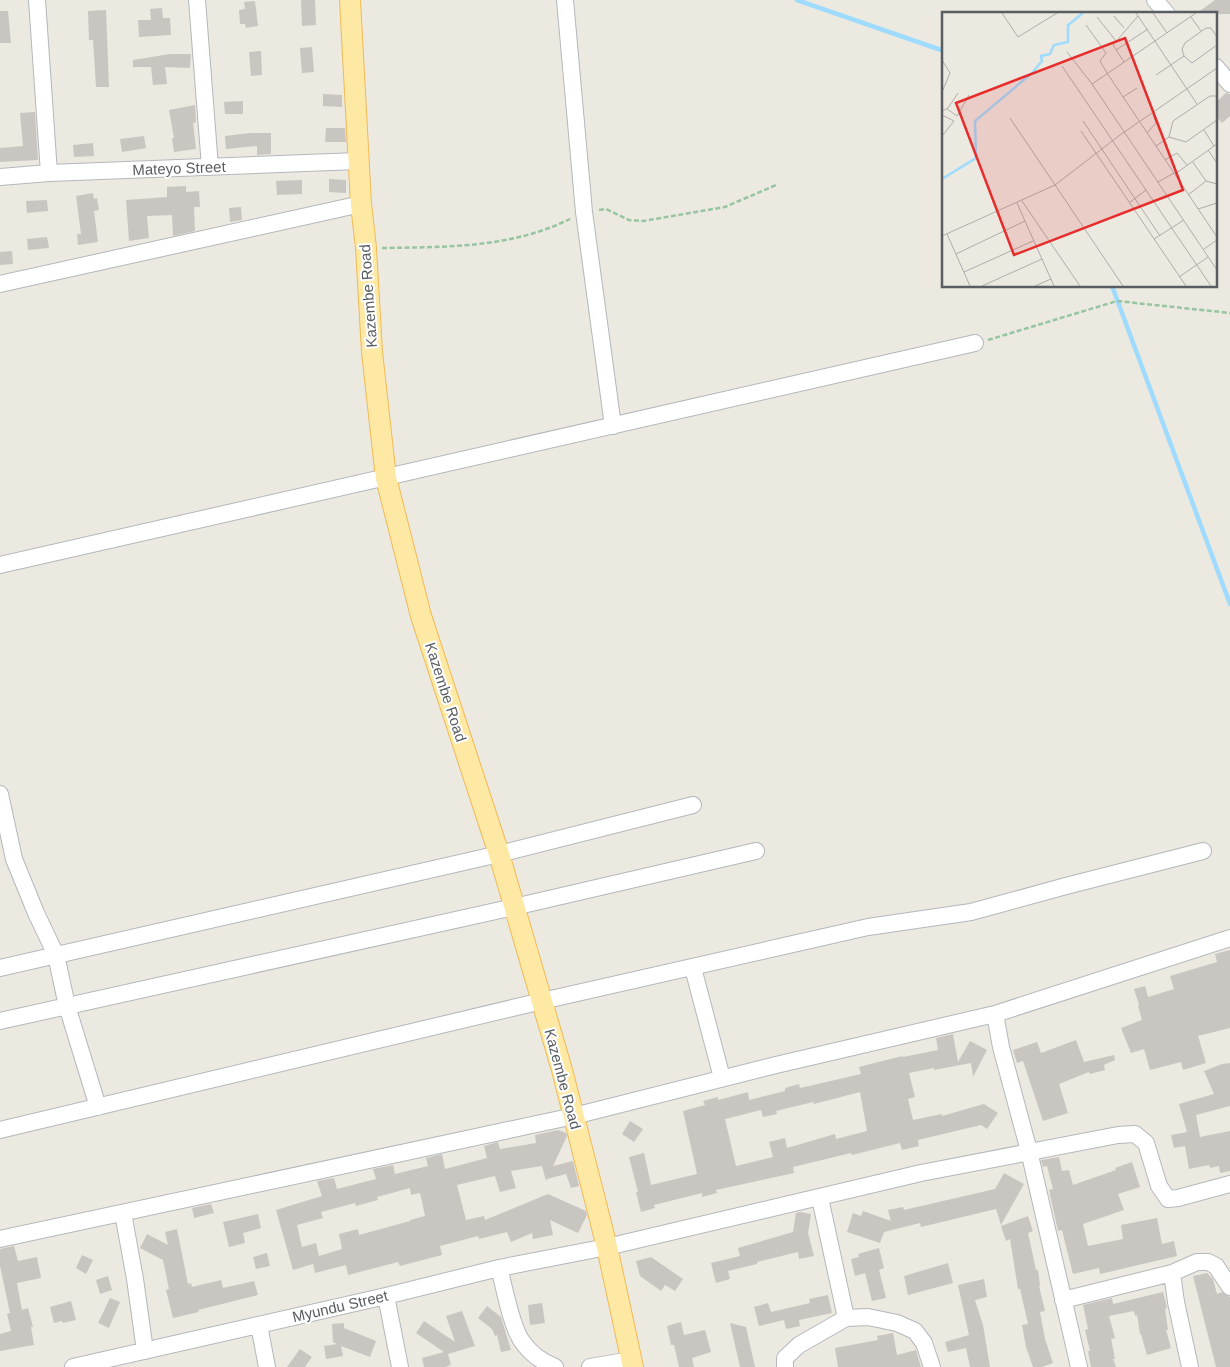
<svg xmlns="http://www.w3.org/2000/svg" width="1230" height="1367" font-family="Arial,sans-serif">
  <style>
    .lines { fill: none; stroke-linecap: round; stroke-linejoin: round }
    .stream { stroke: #9fdbfe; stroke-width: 4.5 }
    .building { fill: #c9c5c0; fill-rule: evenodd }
    .minor-casing { stroke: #b4b7bc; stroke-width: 18 }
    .major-casing { stroke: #f0ba56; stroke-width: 22 }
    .path { stroke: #96c5a0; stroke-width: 2.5; stroke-dasharray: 5 2.5; stroke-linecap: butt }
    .minor { stroke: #fff; stroke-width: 16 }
    .major { stroke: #fee9a4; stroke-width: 20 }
    .labels { text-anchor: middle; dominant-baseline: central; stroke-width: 4; stroke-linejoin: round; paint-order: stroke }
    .street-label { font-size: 15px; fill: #595e62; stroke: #fff }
    .inset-river { fill: none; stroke: #9fdbfe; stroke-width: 2.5 }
    .inset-road { fill: none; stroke: #adadaa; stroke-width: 1 }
    .view { fill: #e72d2c; fill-opacity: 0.15; stroke: #e72d2c; stroke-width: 2.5 }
    .inset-edge { fill: none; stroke: #595e62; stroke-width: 2.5 }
  </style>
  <rect width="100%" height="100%" fill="#ece9e1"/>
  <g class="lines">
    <path class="stream" d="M797,0L944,51
      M1112,286L1230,604"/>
  </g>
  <path class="building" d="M301,0H315L316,25L302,26Z
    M1215,0H1230V14H1196Z
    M255,1L258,26L246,28L245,24H240L239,10L245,9L244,2Z
    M162,8L163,18H170L171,35L139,37L138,20H151L150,9Z
    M106,10L109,87H96L93,40H89L88,11Z
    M0,11H8L11,43H0Z
    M312,47L314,72L302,73L300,48Z
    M261,51L262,75L251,76L249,52Z
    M170,54H191L190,68L165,67L167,84L153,85L151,67H133V60Z
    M1226,93L1230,94V116L1222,123L1216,116V102Z
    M323,94L342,95V107L323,106Z
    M243,101V114H225L224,102Z
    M195,105L196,122L193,123L196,149L174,152L172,138H174L169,110Z
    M35,112L38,160L0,162V148L23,146L20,113Z
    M326,128H345L346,142H325Z
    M250,133H271V154L257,155V146L226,149L225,136Z
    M144,136L146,148L122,152L120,139Z
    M93,143L94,156L74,157L73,145Z
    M329,179L346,180V193L329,192Z
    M302,180V194L277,195L276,181Z
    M186,186V192L199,191L200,207H194L195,231L173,236L172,215L147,216L149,238L129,241L126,200L167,197V187Z
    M93,193L94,199L97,198L99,210L94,211L98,242L78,245L77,234H81L76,196Z
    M47,200L48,211L27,213L26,201Z
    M241,207L242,220L230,222L229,208Z
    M47,237L49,248L28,250L27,239Z
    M12,251L13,264L0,265V252Z
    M1230,950V1028L1198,1036L1206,1063L1183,1070L1181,1062L1150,1070L1144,1049L1131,1053L1121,1028L1142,1020L1138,1006L1139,1005L1134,989L1145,986L1148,997L1174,989L1170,976L1217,962L1215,954Z
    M953,1034L958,1062L970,1041L987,1050L973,1077L971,1063L934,1070V1068L909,1073L915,1097L908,1099L913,1120L942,1114V1116L984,1104L998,1113L987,1129L981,1125L918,1140L919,1146L902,1150L900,1143L852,1155L851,1153L793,1167L794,1173L716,1190L717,1193L702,1197V1193L654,1205L655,1208L641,1212L636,1192H638L629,1157L644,1153L651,1185L697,1174L683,1111L705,1105L703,1101L718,1097V1100L748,1092L749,1100L785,1091V1088L799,1084L800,1088L861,1074L859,1067L902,1056L903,1057L938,1050L936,1038ZM860,1092L867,1131L836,1139L835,1134L787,1148L785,1138L769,1142L773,1157L736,1166L725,1119L761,1110L763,1117L777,1114L776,1111L813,1102L814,1104Z
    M1076,1040L1084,1062L1114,1055L1115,1060L1104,1065L1105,1070L1090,1074L1089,1072L1059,1084L1068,1113L1043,1121L1023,1061L1017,1063L1013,1050L1037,1042L1041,1053Z
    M1230,1063V1106L1196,1115L1200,1137L1230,1131V1171L1220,1173L1219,1166L1210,1168L1209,1165L1189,1169L1185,1146L1174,1148L1171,1135L1187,1132L1179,1104L1214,1094L1204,1071L1222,1064Z
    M630,1121L643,1129L634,1142L622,1134Z
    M558,1130L566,1133L567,1136L553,1166L573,1161L579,1186L571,1188L566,1174L547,1179L546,1181L542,1166L511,1171L516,1188L500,1192L495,1176L457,1185L466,1220L484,1216L485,1220L548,1194L586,1211L587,1215L578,1233L550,1220L553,1235L533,1239L532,1233L511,1242L507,1232L479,1239L478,1236L440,1246L442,1255L400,1266L398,1262L348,1275L346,1265L315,1273L313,1264L293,1270L276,1210L322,1196L317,1181L334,1178L337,1189L376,1179L373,1169L393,1165L395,1174L428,1166L426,1158L442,1154L445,1169L487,1158L484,1146L498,1142L500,1149L536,1143L535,1135ZM410,1188L411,1195L420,1193L425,1216L410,1220V1221L359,1235L358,1229L339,1234L342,1249L319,1256L316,1243L302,1247L297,1225L323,1218L321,1212L355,1203L356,1206L378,1200L377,1197Z
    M1059,1157L1062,1171L1069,1170L1073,1185L1116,1170L1115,1168L1132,1162L1140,1187L1118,1194L1124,1210L1083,1224L1088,1246L1123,1239L1121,1225L1157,1218L1162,1244L1174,1241L1177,1256L1100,1274L1099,1268L1073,1274L1062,1230L1058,1231L1049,1190L1053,1189L1047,1166L1043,1167L1041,1160Z
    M1004,1173L1024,1184L1001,1225L996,1209L921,1227L920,1223L884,1232L880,1243L847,1232L853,1213L861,1216L863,1211L891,1221L888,1210L903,1207L904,1210L995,1189Z
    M211,1204L214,1213L194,1218L192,1208Z
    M800,1212L811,1214L808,1233L814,1256L799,1259L798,1252L757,1262V1264L728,1271L730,1279L716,1283L711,1263L740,1256L738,1248L793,1232L796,1213Z
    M258,1214L261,1228L243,1233L245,1243L229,1247L223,1222Z
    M1028,1216L1033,1231L1028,1233L1036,1270H1038L1040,1286H1039L1045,1311L1040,1312L1045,1339L1053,1363L1042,1367H1033L1026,1347L1022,1325L1028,1324L1020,1289H1018L1010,1239L1006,1241L1001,1226Z
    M177,1229L188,1284L191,1283L192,1287L221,1280L223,1288L254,1281L258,1295L198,1310L199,1312L173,1318L166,1290L169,1289L163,1260L140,1248L147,1234L168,1245L165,1232Z
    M14,1246L18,1261L37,1257L41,1278L17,1283L22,1310L28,1308L33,1327H31L34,1345L0,1351V1334L11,1331L7,1314L10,1313L0,1266V1249Z
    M879,1248L884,1268L879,1270L886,1298L872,1301L865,1273L855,1276L851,1259L859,1257L858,1254Z
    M267,1253L270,1266L256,1269L253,1257Z
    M82,1255L93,1260L86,1274L76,1268Z
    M651,1257L683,1279L675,1291L665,1285L661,1291L640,1276L636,1261Z
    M948,1263L953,1283L908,1295L904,1276Z
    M1207,1273L1213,1279L1217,1294L1222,1292L1230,1297V1367H1216L1193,1276Z
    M108,1276L112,1290L100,1294L96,1280Z
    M984,1279L987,1297L975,1300L983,1325L990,1367H970L966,1348L948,1352L945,1342L969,1335L958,1285Z
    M1163,1292L1167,1308L1165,1309L1168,1330H1166L1171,1348L1147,1355L1141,1334H1140L1137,1315L1135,1316L1134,1311L1109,1316L1115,1338L1111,1339L1115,1359H1113L1116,1367H1091L1088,1351H1090L1085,1330L1088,1329L1083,1305L1112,1298L1113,1304Z
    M828,1295L832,1313L799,1320L800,1326L786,1329L784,1320L759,1326L754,1307L768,1303L771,1312L810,1303L809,1299Z
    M110,1298L120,1302L109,1328L98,1323Z
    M71,1301L76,1320L63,1323L62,1321L54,1323L50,1307Z
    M542,1303L545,1323L530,1325L528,1305Z
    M487,1306L501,1317L511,1350L501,1352L497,1335L495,1336L492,1329L478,1318Z
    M462,1311L475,1346L448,1354L451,1365L445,1367H424L422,1358L444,1352L416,1333L424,1321L455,1342L446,1316Z
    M681,1322L684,1335L705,1330L711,1352L692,1358L694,1367H679L674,1345H671L667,1326Z
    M344,1323V1328L376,1341L370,1357L341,1346L343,1356L326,1359L324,1346L337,1344L333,1342L332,1324Z
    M730,1323L746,1327L755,1367H740Z
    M893,1333L897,1355L916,1350L921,1367H838L835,1348L878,1340L877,1336Z
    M300,1349L312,1357L305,1367H287Z"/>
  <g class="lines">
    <defs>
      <path id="minor" d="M37,0L49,173
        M197,0L210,167
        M565,0L584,212L613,426
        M1155,0L1167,14
        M1216,67L1230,84
        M0,177L49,173L358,161
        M0,284L361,204
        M0,565L975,343
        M0,794L14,859L36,913L56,955L67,1006L98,1107
        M0,968L499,854L693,805
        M693,968L722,1078
        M995,1014L1001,1047L1029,1151L1079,1367
        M0,1021L514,907L756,851
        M0,1130L542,1001L868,927L971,912L1066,886L1203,851
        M820,1198L846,1318
        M123,1213L135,1279L145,1351
        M0,1239L574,1116L776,1065L995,1014L1230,938
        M499,1268C505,1289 510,1322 521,1340C529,1352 542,1362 555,1367
        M1172,1273L1176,1302L1190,1367
        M386,1296L400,1367
        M1063,1300L1172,1273L1197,1262H1208L1216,1266L1230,1287
        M259,1325L267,1367
        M73,1367L386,1296L499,1268L607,1247L921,1173L1118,1135L1135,1134L1146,1143L1159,1186L1168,1199L1178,1198L1230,1184
        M590,1367L631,1360
        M785,1367V1358L799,1345L846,1318L868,1317L897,1323L915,1331L924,1343L932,1367"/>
      <path id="major" d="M350,0L361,204L366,248L372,352L386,478L421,616L499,854L562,1070L607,1247L633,1367"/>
    </defs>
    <use href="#minor" class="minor-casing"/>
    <use href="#major" class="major-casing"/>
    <path class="path" d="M599,210L606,209L629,220L643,221L725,207L776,185
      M382,248C447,247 511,248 570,219
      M988,340L1117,301L1230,313"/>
    <use href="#minor" class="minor"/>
    <use href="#major" class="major"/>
  </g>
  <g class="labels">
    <g class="street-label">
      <text transform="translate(179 168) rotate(-2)">Mateyo Street</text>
      <text transform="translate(368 296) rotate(-94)">Kazembe Road</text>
      <text transform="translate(446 692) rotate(72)">Kazembe Road</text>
      <text transform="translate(563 1079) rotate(75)">Kazembe Road</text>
      <text transform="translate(340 1306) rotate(-13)">Myundu Street</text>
    </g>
  </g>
  <g transform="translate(942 12)">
    <rect width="275" height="275" fill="#ece9e1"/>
    <path class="inset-river" d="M0,167L34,146L33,109L90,61L100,49L99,44L108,42L112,33L126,30V13L141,1"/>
    <path class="inset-road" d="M60,1L76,25L115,1M194,1L255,92M211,1L225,21M172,4L182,16M155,5L174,29M249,5L259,19M144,13L164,41L158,49L165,61L275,225M275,25L269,16H264L243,31L240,37L242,44L250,51L275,33M174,38L206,17M125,40L150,72L275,258M0,48L8,61L0,80M182,50L171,33L196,4M120,54L269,274M214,63L242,44M150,72L254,1M181,85L195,76M5,97L15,104L27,83M0,99L6,96L16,81M0,103L12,109L0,124M68,106L181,274M141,109L218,224M262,118L272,134M139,119L244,274M205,121L214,111L211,102M227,125L244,130L275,108M214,134L227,125L231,109L268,84H275M266,138L275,151M223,148L235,141L245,153M250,149L264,169L275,172M233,162L275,132M216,170L232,161M246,183L264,169M80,189L138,274M75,191L112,274M187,191L204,178M256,197L275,191M5,222L28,274M0,224L113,173L178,123L275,56M212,227L242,208M262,237L275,228M14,242L83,209M22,260L91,229M237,265L266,245M40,274L100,247M93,274L109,267"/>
    <path class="view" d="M183,26L241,178L72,243L14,91Z"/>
    <rect width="275" height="275" class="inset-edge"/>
  </g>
</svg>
